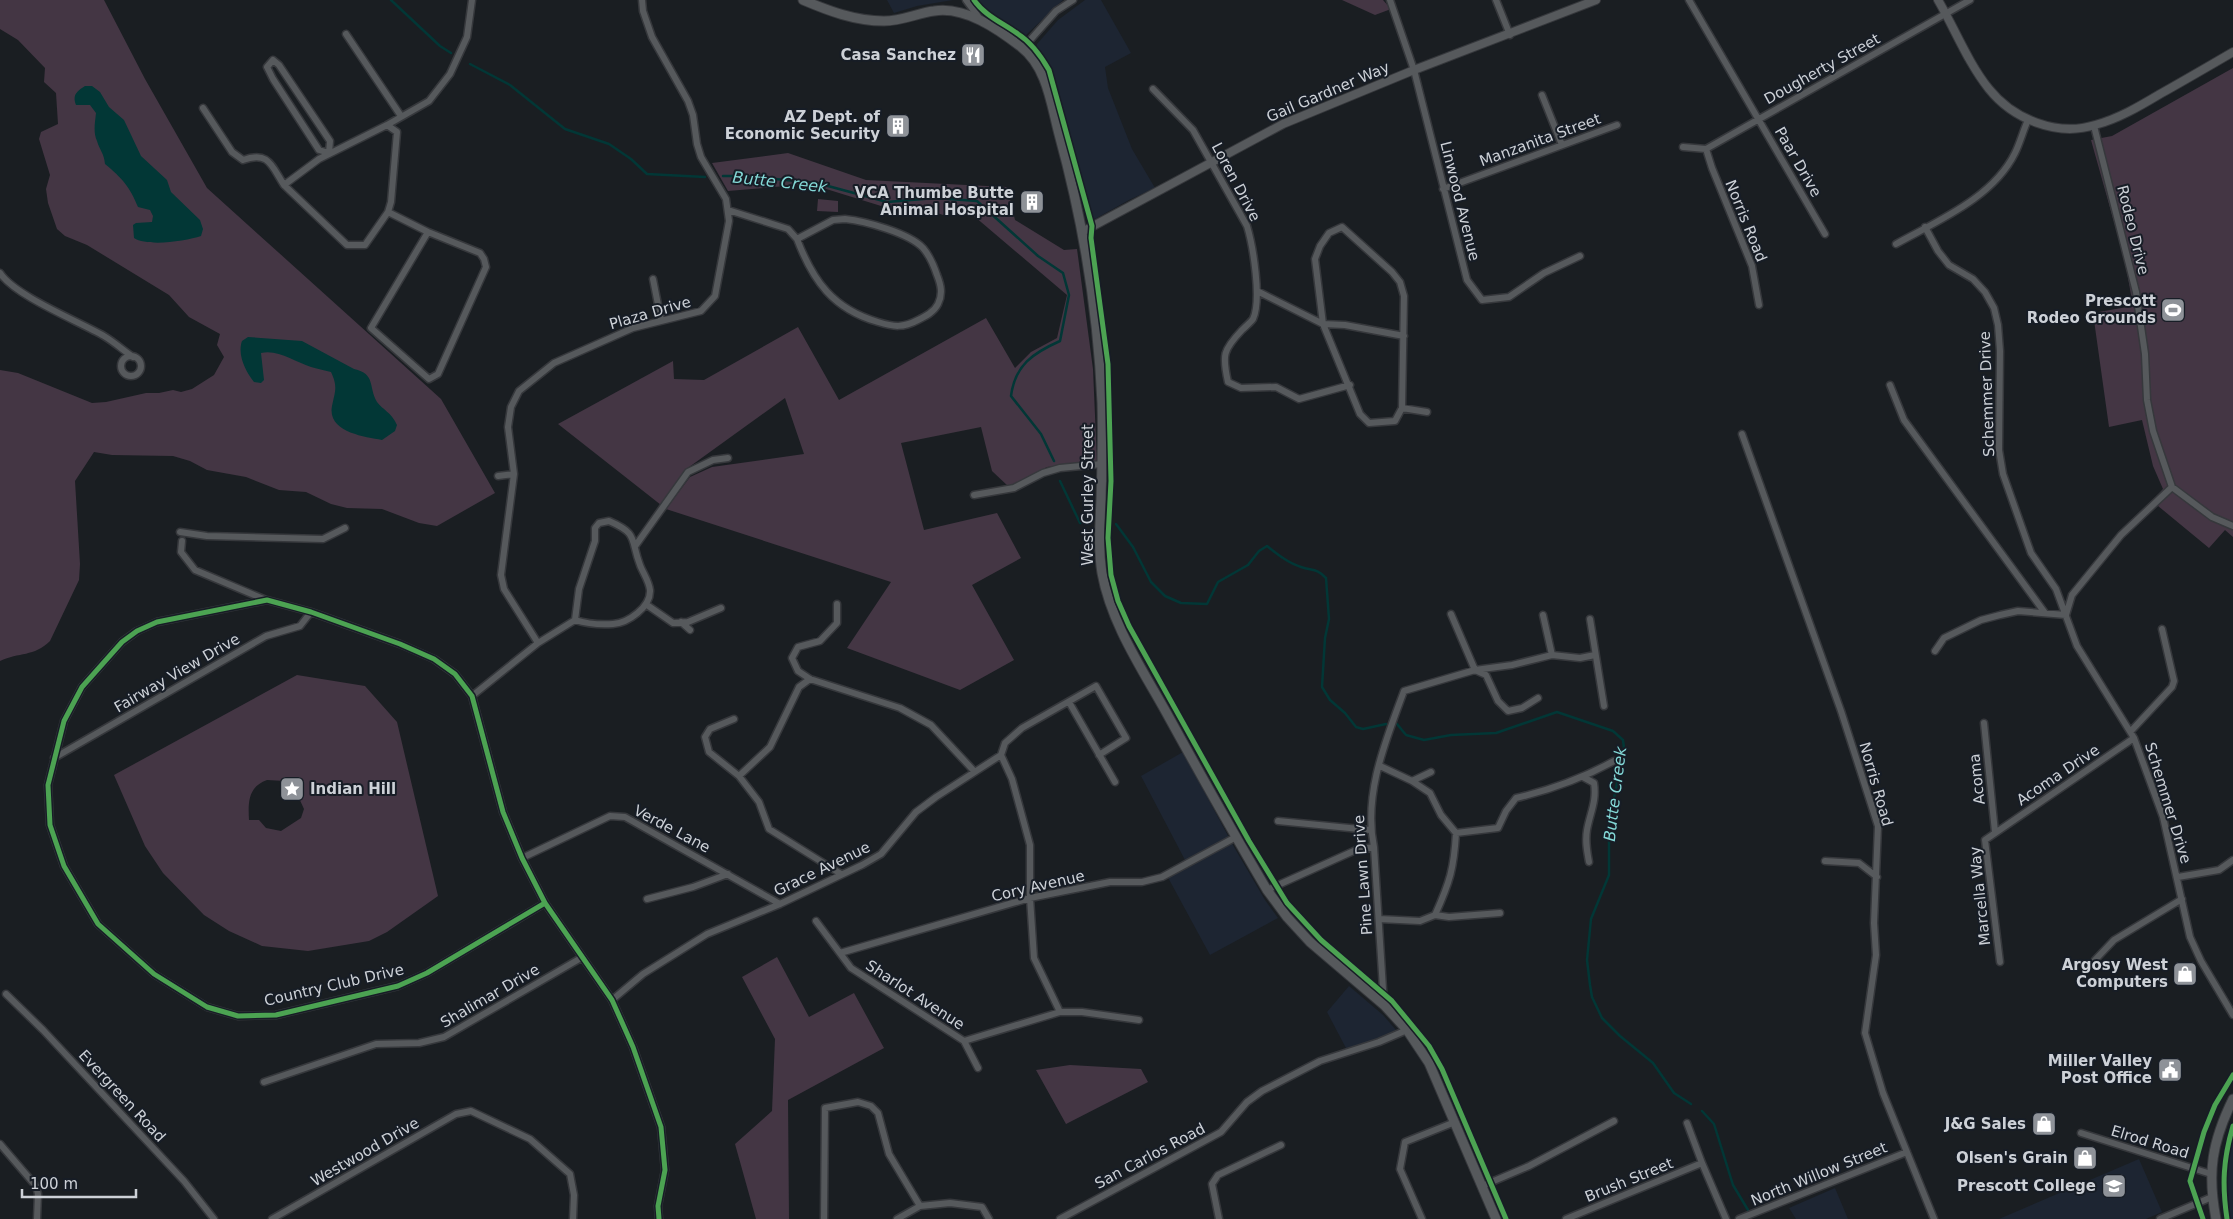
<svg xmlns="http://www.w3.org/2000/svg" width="2233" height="1219" font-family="'DejaVu Sans',sans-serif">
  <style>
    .built { fill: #1d2532 }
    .green { fill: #443644; fill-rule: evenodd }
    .water { fill: #023736 }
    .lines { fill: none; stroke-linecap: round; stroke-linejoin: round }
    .stream { stroke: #023736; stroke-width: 2.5 }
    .minor-casing { stroke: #36383c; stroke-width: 9 }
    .tertiary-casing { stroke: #36383c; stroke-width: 10 }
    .secondary-casing { stroke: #36383c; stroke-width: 11 }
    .minor { stroke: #56595c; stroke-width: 6 }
    .tertiary { stroke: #56595c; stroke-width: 8 }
    .secondary { stroke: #56595c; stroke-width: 9 }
    .cycleway-casing { stroke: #171d26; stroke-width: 8 }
    .cycleway { stroke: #4ca352; stroke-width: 5 }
    .labels { text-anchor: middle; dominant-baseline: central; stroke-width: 4; stroke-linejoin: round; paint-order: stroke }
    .poi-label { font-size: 15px; font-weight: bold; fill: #cdd1d7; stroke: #171d26; text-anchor: end }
    .street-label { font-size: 15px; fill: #cdd1d7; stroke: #171d26 }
    .water-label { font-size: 16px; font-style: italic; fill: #84d9d7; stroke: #171d26 }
  </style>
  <rect width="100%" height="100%" fill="#1a1e22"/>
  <path class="built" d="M887,0H953L917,6L894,13Z
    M974,0H1063L1025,36L1020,35L987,16Z
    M1085,0H1101L1131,53L1105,67L1108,88L1132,149L1155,188L1129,200L1095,219L1088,217L1052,78L1037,49V44L1058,20Z
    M1183,752L1234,847L1265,900L1278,918L1210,955L1165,872L1185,860L1141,776Z
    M1349,986L1383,1015L1396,1030L1380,1038L1347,1050L1327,1012Z
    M2233,1129V1219H2227L2223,1171Z
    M2139,1159L2162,1212L2146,1219H1999Z
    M1835,1188L1848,1219H1796L1789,1208Z"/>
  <path class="green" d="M0,0H104L145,79L207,188L441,399L495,493L437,526L419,523L382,509L347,508L331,504L306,492L279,490L246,477L207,470L190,461L173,456L112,455L94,452L75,481L80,564L79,580L50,641C34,657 19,652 0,661V370L18,373L92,403L106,402L146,393H159L173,390L181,392L192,389L214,375L224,357L217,345L220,334L189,317L169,295L87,245L65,236L57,229L48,203L46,189L50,175L39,139L41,132L58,124L56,93L44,82L45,68L18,40L0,29Z
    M1342,0H1383L1391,9L1375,15Z
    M2233,68V537L2225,530L2209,548L2152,501L2163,489L2153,466L2142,420L2109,427L2093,313L2133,306L2125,261L2091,140L2112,136Z
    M788,153L866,180L1007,187L1015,220L1064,250L1077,249L1093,369L1097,462L1047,467L1009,487L992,471L981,427L901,443L924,530L997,513L1021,558L972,585L1014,660L960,690L847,648L891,582L666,509L690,477L712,467L804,454L785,398L685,470L661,505L558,424L673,361L674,379L704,380L798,327L839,400L986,318L1015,368L1031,352L1057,338L1067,295L961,205L943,215L911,204L894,210L810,184L728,191L712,163Z
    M818,199L838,201V212L817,211Z
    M297,675L365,686L397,722L438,896L387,932L369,941L308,951L262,946L229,931L204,915L163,873L145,846L114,775ZM267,780L285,781L293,785L304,809L301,818L281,831L266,828L259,820H249C248,802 248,787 267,780Z
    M777,957L809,1017L854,993L884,1048L788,1100L789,1219H756L735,1144L772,1111L775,1039L742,977Z
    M1070,1065L1141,1069L1148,1082L1066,1124L1036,1070Z"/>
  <path class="water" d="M85,86H92L100,92L109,107L124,120L141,156L167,180L171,192L200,220L203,229L201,236C186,241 148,247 134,238L133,225L136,223L152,222L153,216L150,210L138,207C130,187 122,178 105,164C104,153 100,151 97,141C93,132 95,123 96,113L90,105H76C72,95 77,91 85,86Z
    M248,337L302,341L354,369C376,374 368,386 377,402C383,410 391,412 397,425L395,431L382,440C364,437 327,432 332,406C335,391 338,387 331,372C324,370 317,369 311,367C295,362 278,349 261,353L264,380L261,383L254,382C246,372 237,355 242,341Z"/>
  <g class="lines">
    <path class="stream" d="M391,0L440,46L451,53
      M470,64L510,85L565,129L609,144L631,159L647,174L705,177
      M723,176H745L817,183L887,202L935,198L977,201L1038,256L1063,273L1069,295L1060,341C1033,353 1015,365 1011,396L1041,434L1054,461
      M1060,481L1080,523L1088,520
      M1116,524L1133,547L1151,582L1165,596L1181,603L1207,604L1218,582L1248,565L1259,551L1267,546C1277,554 1288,563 1301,567C1313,571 1316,568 1326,578L1329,619L1325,638L1322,687L1330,700L1345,713L1356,727L1363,729L1386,724
      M1397,724L1406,735L1424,740L1451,735L1496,733L1557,712L1613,731L1623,740L1624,748L1609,823V875L1591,919L1587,960L1590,985L1592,997L1602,1018L1620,1036L1653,1063L1674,1093L1691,1104
      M1702,1111L1714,1124L1733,1185L1748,1210"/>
    <defs>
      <path id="minor" d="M966,0L980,19
        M1390,0L1414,70L1467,280L1482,300L1509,297L1544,273L1580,256
        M1496,0L1510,35
        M1689,0L1825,234
        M346,34L401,116
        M1023,48L1056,11L1073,0
        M273,60L279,65L330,141L329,153L319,150L273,79L267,67Z
        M1153,89L1193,130L1247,226C1253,246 1262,300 1253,319C1250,323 1245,327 1242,330C1223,350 1222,355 1228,382L1241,388L1276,387L1299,399L1350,385
        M1542,95L1562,145
        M203,108L232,152L243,160C269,151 271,165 284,185
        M387,125L319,159L284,185L347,245H365L388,212L391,202L397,132L387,125L429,101L450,74L467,37L472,0
        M2094,126L2136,292L2145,354L2147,400L2153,431L2172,487
        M1683,147L1706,149L1970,0
        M1706,149L1712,168L1752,266L1759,305
        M1443,189L1617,125
        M728,210L788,229L797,239
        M388,212L428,232L480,253L484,259L486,267L438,374L429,379L371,328L428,232
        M845,219C865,221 909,233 923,248C929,255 934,266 937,275C941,285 943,294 938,304C934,312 926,316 918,320C903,328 894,327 878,322C833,309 813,281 797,239L833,220Z
        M1925,227L1938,251L1949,265L1973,279L1985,292L1994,308L1998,325L2000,351L1999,450L2003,474L2031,553L2056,589L2077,646L2134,738L2163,817L2190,937L2201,961L2233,1015
        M1896,244C1937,221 1993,198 2015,153C2020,143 2023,131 2028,120
        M0,273C15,296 78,321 104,336C114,342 123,350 133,357
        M653,279L661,320
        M1257,291L1323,324L1345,325L1404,336
        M121 366a10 10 0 1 1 20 0a10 10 0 1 1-20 0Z
        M1890,385L1904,420L2045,613
        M1402,408L1404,296L1400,282L1392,272L1342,227L1329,233L1320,246L1315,259L1323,324L1360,414L1369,423L1395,421L1402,408L1427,412
        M1742,434L1841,711L1878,826L1874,923L1876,955L1865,1033L1883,1093L1934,1219
        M498,476L514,474
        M974,495L1014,488L1043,473L1060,468L1102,464
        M609,521C639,534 630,539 640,565C643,573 649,581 650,590C651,607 628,623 613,624C599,625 588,624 575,620L579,589L595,541V528L599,523Z
        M180,532L207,536L323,539L345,528
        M182,541L181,552L195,570L266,600
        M636,545L688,472L713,460L728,458
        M837,604V623L820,641L798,647L792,658L798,671L810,679L900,708L931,725L974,771
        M647,605L673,623L688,622L721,608
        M1451,614L1475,670L1486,675L1498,701L1508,711L1522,708L1538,698
        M1543,615L1552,655
        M1590,619L1604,706
        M681,622L690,630
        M538,643L504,589L501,575L514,474L508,427L511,407L519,391L554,363L633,328L701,311L715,296L729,221L726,199L701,157L697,144L693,115L688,101L652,37L643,11L642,0
        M1935,651L1944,638L1981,620L2000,615L2018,611L2066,615L2072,595L2121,535L2172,487L2212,517L2233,526
        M472,696L538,643L575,620
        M1069,702L1115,782
        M734,719L710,729L705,737L709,752L739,776L759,802L769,829L841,874
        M1984,723L1995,832
        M2131,731L2172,687L2174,681L2162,629
        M1001,755L1012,779L1030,845V898L1034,958L1060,1012
        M54,758L266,636L300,626L311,612
        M739,776L770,747L799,687L810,679
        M1583,777L1594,783C1597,801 1590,813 1587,830C1585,841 1587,851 1589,862
        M1412,781L1431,772
        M1278,821L1370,830
        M1456,833L1498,828L1506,811L1516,798C1550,790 1583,778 1614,761
        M522,858L610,816L625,817L780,904
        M1825,861L1859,863L1877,877
        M2178,877L2219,870L2233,860
        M1267,890L1356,850L1374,847
        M647,899L693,887L728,874
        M545,903L427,973L398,986L276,1015L238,1016L207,1007L154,974L98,924L64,866L50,825L48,785L64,721L82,687L122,642L137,631L157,622L267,600L311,612L400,644L434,659L455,674L472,696L503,812L522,858L545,903L612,1000L633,1047L661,1127L665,1170L658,1206L659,1219
        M1435,915L1449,917L1500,913
        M1379,919L1420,921L1435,915C1450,882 1454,868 1456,833L1441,815L1430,793L1412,781L1380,766
        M816,921L851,968L964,1041L978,1068
        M840,953L1030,898L1110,882H1142L1162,877L1236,837
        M2095,960L2114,940L2182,899
        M2000,962L1985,840L2134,738
        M6,994L43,1030L184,1181L214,1219
        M612,1000L643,974L707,934L780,904L862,865L881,854L916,812L936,797L1001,755L1005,743L1022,728L1096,686L1126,738L1099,755
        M1384,1005L1374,847C1363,794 1386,740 1404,691L1475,670L1512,665L1552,655L1580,658L1595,655
        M964,1041L1060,1012H1082L1139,1020
        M264,1082L376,1044L419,1043L444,1037L581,958
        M1687,1123L1702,1163L1726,1219
        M2081,1133L2211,1174
        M0,1144L36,1186L38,1194L37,1219
        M1482,1186L1529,1166L1614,1121
        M272,1219L456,1114L471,1111L530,1139L570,1174L574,1195L573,1219
        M824,1219L825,1108L858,1102L871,1106L878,1113L889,1154L920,1206
        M897,1219L920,1206L950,1203L982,1207L989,1219
        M1060,1219L1221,1132L1247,1102L1262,1091L1320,1061L1379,1042L1407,1030
        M1219,1219L1212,1184L1218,1175L1281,1145
        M1422,1219L1400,1169L1405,1142L1455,1122
        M1566,1219L1702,1163
        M1739,1219L1907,1152
        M2160,1219L2212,1197"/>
      <path id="tertiary" d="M1938,0C1955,29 1968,63 1989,89C2013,119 2057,137 2095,125C2118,119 2140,106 2160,94C2185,80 2209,66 2233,52
        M1082,232L1283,124L1414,70L1596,0"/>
      <path id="secondary" d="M803,0C829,11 855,21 884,21C902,21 918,13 934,11C965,6 998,29 1021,47C1047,67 1051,104 1059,134C1083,221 1098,312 1102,403C1103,435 1102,467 1101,499C1100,524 1098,549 1102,573C1111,623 1142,669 1166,712C1199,772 1232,831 1267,890L1287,917L1310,942L1384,1005L1407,1030L1429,1063L1496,1219
        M2216,1219C2207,1172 2212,1142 2233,1099"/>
    </defs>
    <use href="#minor" class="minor-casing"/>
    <use href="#tertiary" class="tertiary-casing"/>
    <use href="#secondary" class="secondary-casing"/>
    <use href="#minor" class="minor"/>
    <use href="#tertiary" class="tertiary"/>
    <use href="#secondary" class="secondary"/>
    <defs>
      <path id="cycleway" d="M974,0C985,16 1003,23 1018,34C1032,43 1041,56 1049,70L1092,226L1091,238L1108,364L1111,481L1108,538L1111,575L1118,601L1129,626L1249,841L1287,903L1321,940L1392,1001L1429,1046L1442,1069L1506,1219
        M545,903L427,973L398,986L276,1015L238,1016L207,1007L154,974L98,924L64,866L50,825L48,785L64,721L82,687L122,642L137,631L157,622L267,600L311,612L400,644L434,659L455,674L472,696L503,812L522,858L545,903L612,1000L633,1047L661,1127L665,1170L658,1206L659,1219
        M2203,1219L2190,1181L2204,1132L2215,1105L2233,1075
        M2227,1219C2222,1185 2223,1160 2233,1126"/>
    </defs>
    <use href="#cycleway" class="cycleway-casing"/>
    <use href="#cycleway" class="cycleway"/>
  </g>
  <defs>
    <symbol id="restaurant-square" viewBox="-11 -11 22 22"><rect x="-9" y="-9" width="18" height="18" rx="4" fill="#8e9298" stroke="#171d26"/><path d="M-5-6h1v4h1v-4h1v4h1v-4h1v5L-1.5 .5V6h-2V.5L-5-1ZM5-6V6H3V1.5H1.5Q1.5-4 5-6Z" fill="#fff"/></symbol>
    <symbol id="building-square" viewBox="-11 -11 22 22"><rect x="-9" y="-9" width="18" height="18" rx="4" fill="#8e9298" stroke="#171d26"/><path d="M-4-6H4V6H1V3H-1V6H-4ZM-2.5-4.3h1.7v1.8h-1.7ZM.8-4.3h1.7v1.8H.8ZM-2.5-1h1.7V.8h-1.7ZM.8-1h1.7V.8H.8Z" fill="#fff"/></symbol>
    <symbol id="stadium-square" viewBox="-11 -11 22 22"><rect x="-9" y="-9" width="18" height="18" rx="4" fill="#8e9298" stroke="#171d26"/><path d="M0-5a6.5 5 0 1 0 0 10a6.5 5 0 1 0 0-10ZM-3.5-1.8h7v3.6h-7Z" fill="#fff"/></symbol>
    <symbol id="sight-square" viewBox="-11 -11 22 22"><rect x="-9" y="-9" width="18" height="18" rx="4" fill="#8e9298" stroke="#171d26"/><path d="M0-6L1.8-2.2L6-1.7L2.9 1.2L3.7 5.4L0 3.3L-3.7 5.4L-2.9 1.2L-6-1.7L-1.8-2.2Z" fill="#fff"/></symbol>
    <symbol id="shop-square" viewBox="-11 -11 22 22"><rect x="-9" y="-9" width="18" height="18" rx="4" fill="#8e9298" stroke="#171d26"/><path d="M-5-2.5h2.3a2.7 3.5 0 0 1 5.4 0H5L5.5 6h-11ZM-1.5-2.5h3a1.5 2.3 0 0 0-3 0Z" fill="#fff"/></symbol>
    <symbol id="civic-square" viewBox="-11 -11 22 22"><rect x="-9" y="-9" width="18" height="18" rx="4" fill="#8e9298" stroke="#171d26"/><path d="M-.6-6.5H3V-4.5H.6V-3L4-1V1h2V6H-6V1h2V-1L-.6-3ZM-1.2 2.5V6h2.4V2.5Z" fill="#fff"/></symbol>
    <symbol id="university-square" viewBox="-11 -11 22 22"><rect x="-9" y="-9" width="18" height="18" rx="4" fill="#8e9298" stroke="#171d26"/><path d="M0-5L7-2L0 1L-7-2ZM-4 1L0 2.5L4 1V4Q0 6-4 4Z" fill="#fff"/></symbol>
  </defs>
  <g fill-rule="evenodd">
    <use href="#restaurant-square" x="959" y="41" width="28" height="28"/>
    <use href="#building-square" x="884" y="112" width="28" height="28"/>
    <use href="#building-square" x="1018" y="188" width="28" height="28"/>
    <use href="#stadium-square" x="2159" y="296" width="28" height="28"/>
    <use href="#sight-square" x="278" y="775" width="28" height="28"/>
    <use href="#shop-square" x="2171" y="960" width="28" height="28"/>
    <use href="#civic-square" x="2156" y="1056" width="28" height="28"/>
    <use href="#shop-square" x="2030" y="1110" width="28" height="28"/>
    <use href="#shop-square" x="2071" y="1144" width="28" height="28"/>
    <use href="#university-square" x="2100" y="1172" width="28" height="28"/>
  </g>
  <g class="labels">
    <g class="poi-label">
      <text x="956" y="55">Casa Sanchez</text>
      <text x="880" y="117">AZ Dept. of<tspan x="880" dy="17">Economic Security</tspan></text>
      <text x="1014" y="193">VCA Thumbe Butte<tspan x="1014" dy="17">Animal Hospital</tspan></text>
      <text x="2156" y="301">Prescott<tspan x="2156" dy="17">Rodeo Grounds</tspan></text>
      <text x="310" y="789" text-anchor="start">Indian Hill</text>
      <text x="2168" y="965">Argosy West<tspan x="2168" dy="17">Computers</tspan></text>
      <text x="2152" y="1061">Miller Valley<tspan x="2152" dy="17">Post Office</tspan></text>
      <text x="2026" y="1124">J&amp;G Sales</text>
      <text x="2068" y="1158">Olsen's Grain</text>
      <text x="2096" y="1186">Prescott College</text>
    </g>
    <g class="street-label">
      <text transform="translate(1822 69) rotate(-29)">Dougherty Street</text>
      <text transform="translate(1328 92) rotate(-23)">Gail Gardner Way</text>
      <text transform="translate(1540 140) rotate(-20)">Manzanita Street</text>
      <text transform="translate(1798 162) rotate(60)">Paar Drive</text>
      <text transform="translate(1236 182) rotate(62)">Loren Drive</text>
      <text transform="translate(1460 201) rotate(76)">Linwood Avenue</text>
      <text transform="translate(1746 221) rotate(68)">Norris Road</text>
      <text transform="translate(2133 230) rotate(76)">Rodeo Drive</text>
      <text transform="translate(650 313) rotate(-16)">Plaza Drive</text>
      <text transform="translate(1987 394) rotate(-92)">Schemmer Drive</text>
      <text transform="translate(1088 495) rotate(-90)">West Gurley Street</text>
      <text transform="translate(177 673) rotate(-30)">Fairway View Drive</text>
      <text transform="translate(2058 775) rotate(-34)">Acoma Drive</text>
      <text transform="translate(1977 779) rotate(-96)">Acoma</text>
      <text transform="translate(1876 784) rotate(74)">Norris Road</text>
      <text transform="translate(2168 803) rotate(73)">Schemmer Drive</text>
      <text transform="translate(672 829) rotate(28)">Verde Lane</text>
      <text transform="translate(822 869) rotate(-26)">Grace Avenue</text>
      <text transform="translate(1363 875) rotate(-94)">Pine Lawn Drive</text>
      <text transform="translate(1038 886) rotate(-13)">Cory Avenue</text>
      <text transform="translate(1980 896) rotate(-96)">Marcella Way</text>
      <text transform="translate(334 985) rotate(-13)">Country Club Drive</text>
      <text transform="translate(915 995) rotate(33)">Sharlot Avenue</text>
      <text transform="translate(490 996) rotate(-30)">Shalimar Drive</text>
      <text transform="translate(122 1096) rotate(47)">Evergreen Road</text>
      <text transform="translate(2150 1142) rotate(17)">Elrod Road</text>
      <text transform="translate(365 1152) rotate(-30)">Westwood Drive</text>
      <text transform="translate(1150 1156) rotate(-28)">San Carlos Road</text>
      <text transform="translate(1819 1174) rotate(-22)">North Willow Street</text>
      <text transform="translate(1629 1180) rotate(-22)">Brush Street</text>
    </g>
    <g class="water-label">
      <text transform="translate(780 182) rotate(6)">Butte Creek</text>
      <text transform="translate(1615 794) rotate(-83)">Butte Creek</text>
    </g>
  </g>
  <path d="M22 1189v8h114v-8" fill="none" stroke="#cdd1d7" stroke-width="2.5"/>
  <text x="30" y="1189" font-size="15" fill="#cdd1d7" stroke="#171d26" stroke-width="4" paint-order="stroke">100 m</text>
</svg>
